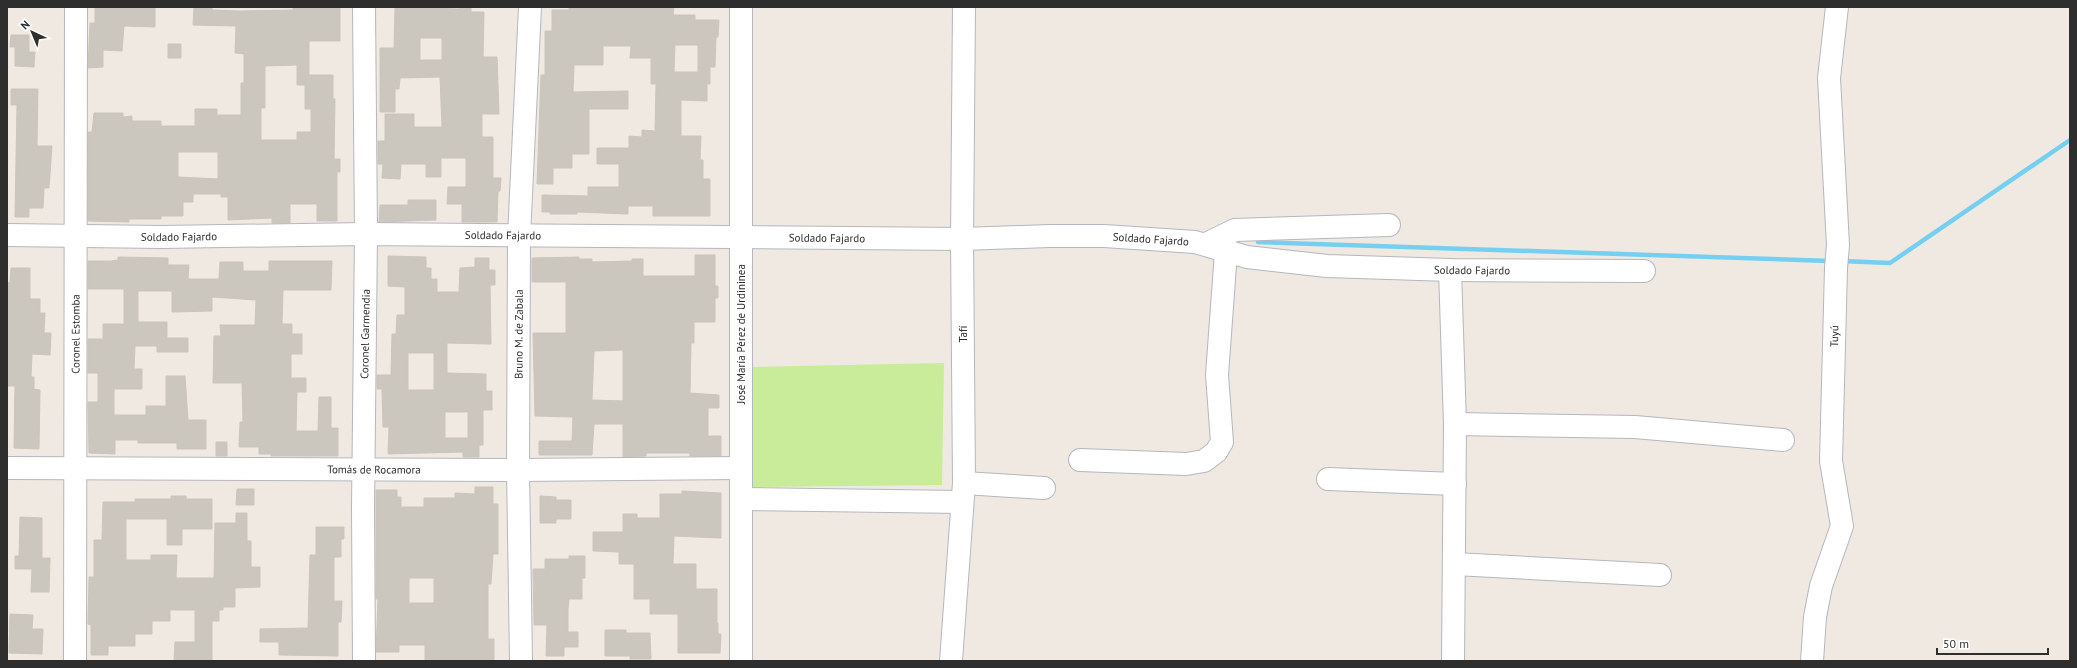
<svg xmlns="http://www.w3.org/2000/svg" width="2077" height="668" font-family="'PT Sans',sans-serif">
  <style>
    .pitch { fill: #c9ec9a }
    .lines { fill: none; stroke-linecap: round; stroke-linejoin: round }
    .stream { stroke: #75cff0; stroke-width: 4.5 }
    .building { fill: #cbc7bf; stroke: #cbc5ba; fill-rule: evenodd }
    .minor-casing { stroke: #b4b7c1; stroke-width: 24 }
    .minor { stroke: #fff; stroke-width: 22 }
    .labels { text-anchor: middle; dominant-baseline: central; stroke-width: 3; stroke-linejoin: round; paint-order: stroke }
    .street-label { font-size: 11px; fill: #2e2e2e; stroke: #fff }
  </style>
  <rect width="100%" height="100%" fill="#efe9e1"/>
  <path class="pitch" d="M944,363L942,485L753,487V367Z"/>
  <g class="lines">
    <path class="stream" d="M1258,242L1830,261
      M1842,261L1890,263L2070,140"/>
  </g>
  <path class="building" d="M95,7H155V27L124,26L122,51L103,50V67L88,68L90,23H95Z
    M194,7H212V10L240,11L293,10V7H340V41H309V75H333V99H335L334,159H340V172H337V221H317V204H290V223H272V218L228,220V197H221V194H193V202H183V216H161V219H129V222L88,221V132H92L94,113H123V117L132,116V121H161V126H195V109H217V115H241V83H244V54L235,53L236,26L193,25ZM297,65V85H305V109H311V132H297V140H261V108H265V66ZM178,152H218V179L178,177Z
    M395,7L459,9V7H471V12H484L483,57H497L499,114H482V137H493V178H501L500,191H498L497,222H462V204H447L448,187H466V158H441V177H426V164H401L400,179L382,178L383,164H378V141H385V114H414V127H442L440,77L400,78L399,89H395V112H380V48H394ZM420,38H442V60H420Z
    M569,7H674L673,15H695V20H719L718,37H716L715,67H710V84H707V101L681,100V136H701L700,160H703V179H710V216H653V206H628V214L577,212V214H550V212H542V195L588,196V187H619V164H597V148H629V136L642,137V130L655,131L656,84H651V58H630L631,46H603V65H574L573,92L628,91V109H589V154H572V168H553V184H537L541,75H545V31H552V10H569ZM675,45H698V72H674Z
    M11,35H29V52H35L34,67L15,66V47H10Z
    M168,44H181V58H168Z
    M11,89H38L37,146H52L49,188H44L43,208H29V217H15L17,105H11Z
    M408,200H436V220L379,222L380,205H408Z
    M695,255H715V286H718V298H715V322H694V343H691L690,393L719,395V408H708V436H721V456H690V453H646V456L623,457V424H594L592,455H539V441H572L573,417L535,416L533,333H566V282H532V258L579,257V259H592V262L632,261V259H643V276H695ZM623,350V401L592,400L594,351Z
    M388,256L426,257V268H431V279H437V292H459L460,268L475,267V258H489V270H495V285H490L491,344L447,343V373L486,374V391H492V410H483V445H479V457H463V452L388,454L389,427H383L382,389H377V375H391L392,334H396L397,315H405V287L388,286ZM408,353H434V390H408ZM445,412H468V438H445Z
    M118,257L168,258V265H189L188,279H219L220,262H243V271H269V261H332L331,290H283L282,324H292V334H302V354H291V378H306V392H297L296,431H318L319,397H331V428H338V456H271V454H259V447H239L240,422H243L242,383H213L214,336H221L220,325H255L256,300L212,297V311L172,312V291H138V322H167V338H188V352H157V346H135L134,369H142V389H114V415H146V406H166V376H185L188,420H206V449H177V443H138V440H115V454L89,453L88,402H98V373H88V339H103V324H124V289H88V261H111L118,260Z
    M11,268H30V299H40V313H45L44,333H51L50,355L32,354L31,377H34V389L40,390L39,449L14,448L15,386H7V282L10,283Z
    M216,442H227V456H216Z
    M475,487H493V504H498V554H493L491,584H488V639H494V661H425V645H399V652H376L378,599H376V490H397V497H401V507H424V498H455V493L475,494ZM409,578H434V603H409Z
    M237,489H254V505H236Z
    M682,491L721,493V538L674,536L673,564H696V589H717V623H718V634H721L720,653H678V614H650V599H634V564H619V552L593,551V532H623V514H637V518H660V494H682Z
    M171,496H186V499H212V529H182V545H167V519H126V560H151V555H177L176,578H214L215,523H236V513H247V541H251V567H260V587L235,588V607H223V610H219V621H212V661H174L175,642H195V610H170V621H152V634H135V646H108V655H91V625L88,624L89,577H94V540H102L103,502H135V499H171Z
    M540,496L556,497V500H571V519H556V523H540Z
    M20,517L42,518V558H50L49,592H31L32,569H15V556H19Z
    M316,527H344V539H341V557H334V601H342L341,622H338V656L279,655V642H260V629L308,628L310,555H316Z
    M569,556H585V578H582V599H569L568,609V632H578V647H564V656H546L547,625H534L533,569H545V559H569Z
    M10,614L33,615L32,629H43L42,654L9,653Z
    M605,630H626V633H650L651,659H630V656H605Z"/>
  <g class="lines">
    <defs>
      <g id="minor">
        <path d="M364,7L366,234L363,509L364,661"/>
        <path id="s1" d="M7,235L161,237L366,234L962,239L1049,236H1104L1195,242L1247,257L1327,266L1450,270L1644,271"/>
        <path d="M1206,244L1235,230L1389,225"/>
        <path d="M1450,270L1455,424L1453,661"/>
        <path d="M1455,424L1635,427L1783,440"/>
        <path d="M1080,460L1186,464L1204,461L1216,452L1222,442L1217,375L1226,252"/>
        <path id="s2" d="M7,468L518,470L741,468"/>
        <path d="M1328,479L1455,484"/>
        <path d="M964,483L1044,488"/>
        <path d="M742,499L962,502"/>
        <path d="M1455,564L1660,575"/>
        <path id="s3" d="M75,661L76,7"/>
        <path id="s4" d="M521,661L518,470L519,236L530,7"/>
        <path d="M741,661V7"/>
        <path d="M951,661L964,483L962,239L964,7"/>
        <path id="s5" d="M1812,661L1815,617L1821,586L1842,526L1831,461L1836,268L1838,245L1829,78L1837,7"/>
      </g>
    </defs>
    <use href="#minor" class="minor-casing"/>
    <use href="#minor" class="minor"/>
  </g>
  <g class="labels">
    <g class="street-label">
      <text stroke="none"><textPath href="#s1" startOffset="172">Soldado Fajardo</textPath></text>
      <text stroke="none"><textPath href="#s1" startOffset="496">Soldado Fajardo</textPath></text>
      <text stroke="none"><textPath href="#s1" startOffset="820">Soldado Fajardo</textPath></text>
      <text stroke="none"><textPath href="#s1" startOffset="1144">Soldado Fajardo</textPath></text>
      <text stroke="none"><textPath href="#s1" startOffset="1468">Soldado Fajardo</textPath></text>
      <text stroke="none"><textPath href="#s3" startOffset="327">Coronel Estomba</textPath></text>
      <text transform="translate(365 334) rotate(-89)">Coronel Garmendia</text>
      <text stroke="none"><textPath href="#s4" startOffset="327">Bruno M. de Zabala</textPath></text>
      <text transform="translate(741 334) rotate(-90)">José María Pérez de Urdininea</text>
      <text transform="translate(963 334) rotate(-90)">Tafí</text>
      <text stroke="none"><textPath href="#s5" startOffset="330">Tuyú</textPath></text>
      <text stroke="none"><textPath href="#s2" startOffset="367">Tomás de Rocamora</textPath></text>
    </g>
  </g>
  <rect width="2077" height="668" fill="none" stroke="#2e2e2e" stroke-width="16"/>
  <g transform="translate(32 32) rotate(316)" stroke="#ffffff" stroke-width="3" paint-order="stroke">
  <path d="M0-3L7 15L0 10L-7 15Z" fill="#2e2e2e"/>
  <text y="-6" font-size="11" font-weight="bold" text-anchor="middle" fill="#2e2e2e">N</text>
  </g>
  <path d="M1937 648v6h111v-6" fill="none" stroke="#2e2e2e" stroke-width="2"/>
  <text x="1943" y="648" font-size="12" fill="#2e2e2e" stroke="#ffffff" stroke-width="3" paint-order="stroke">50 m</text>
</svg>
